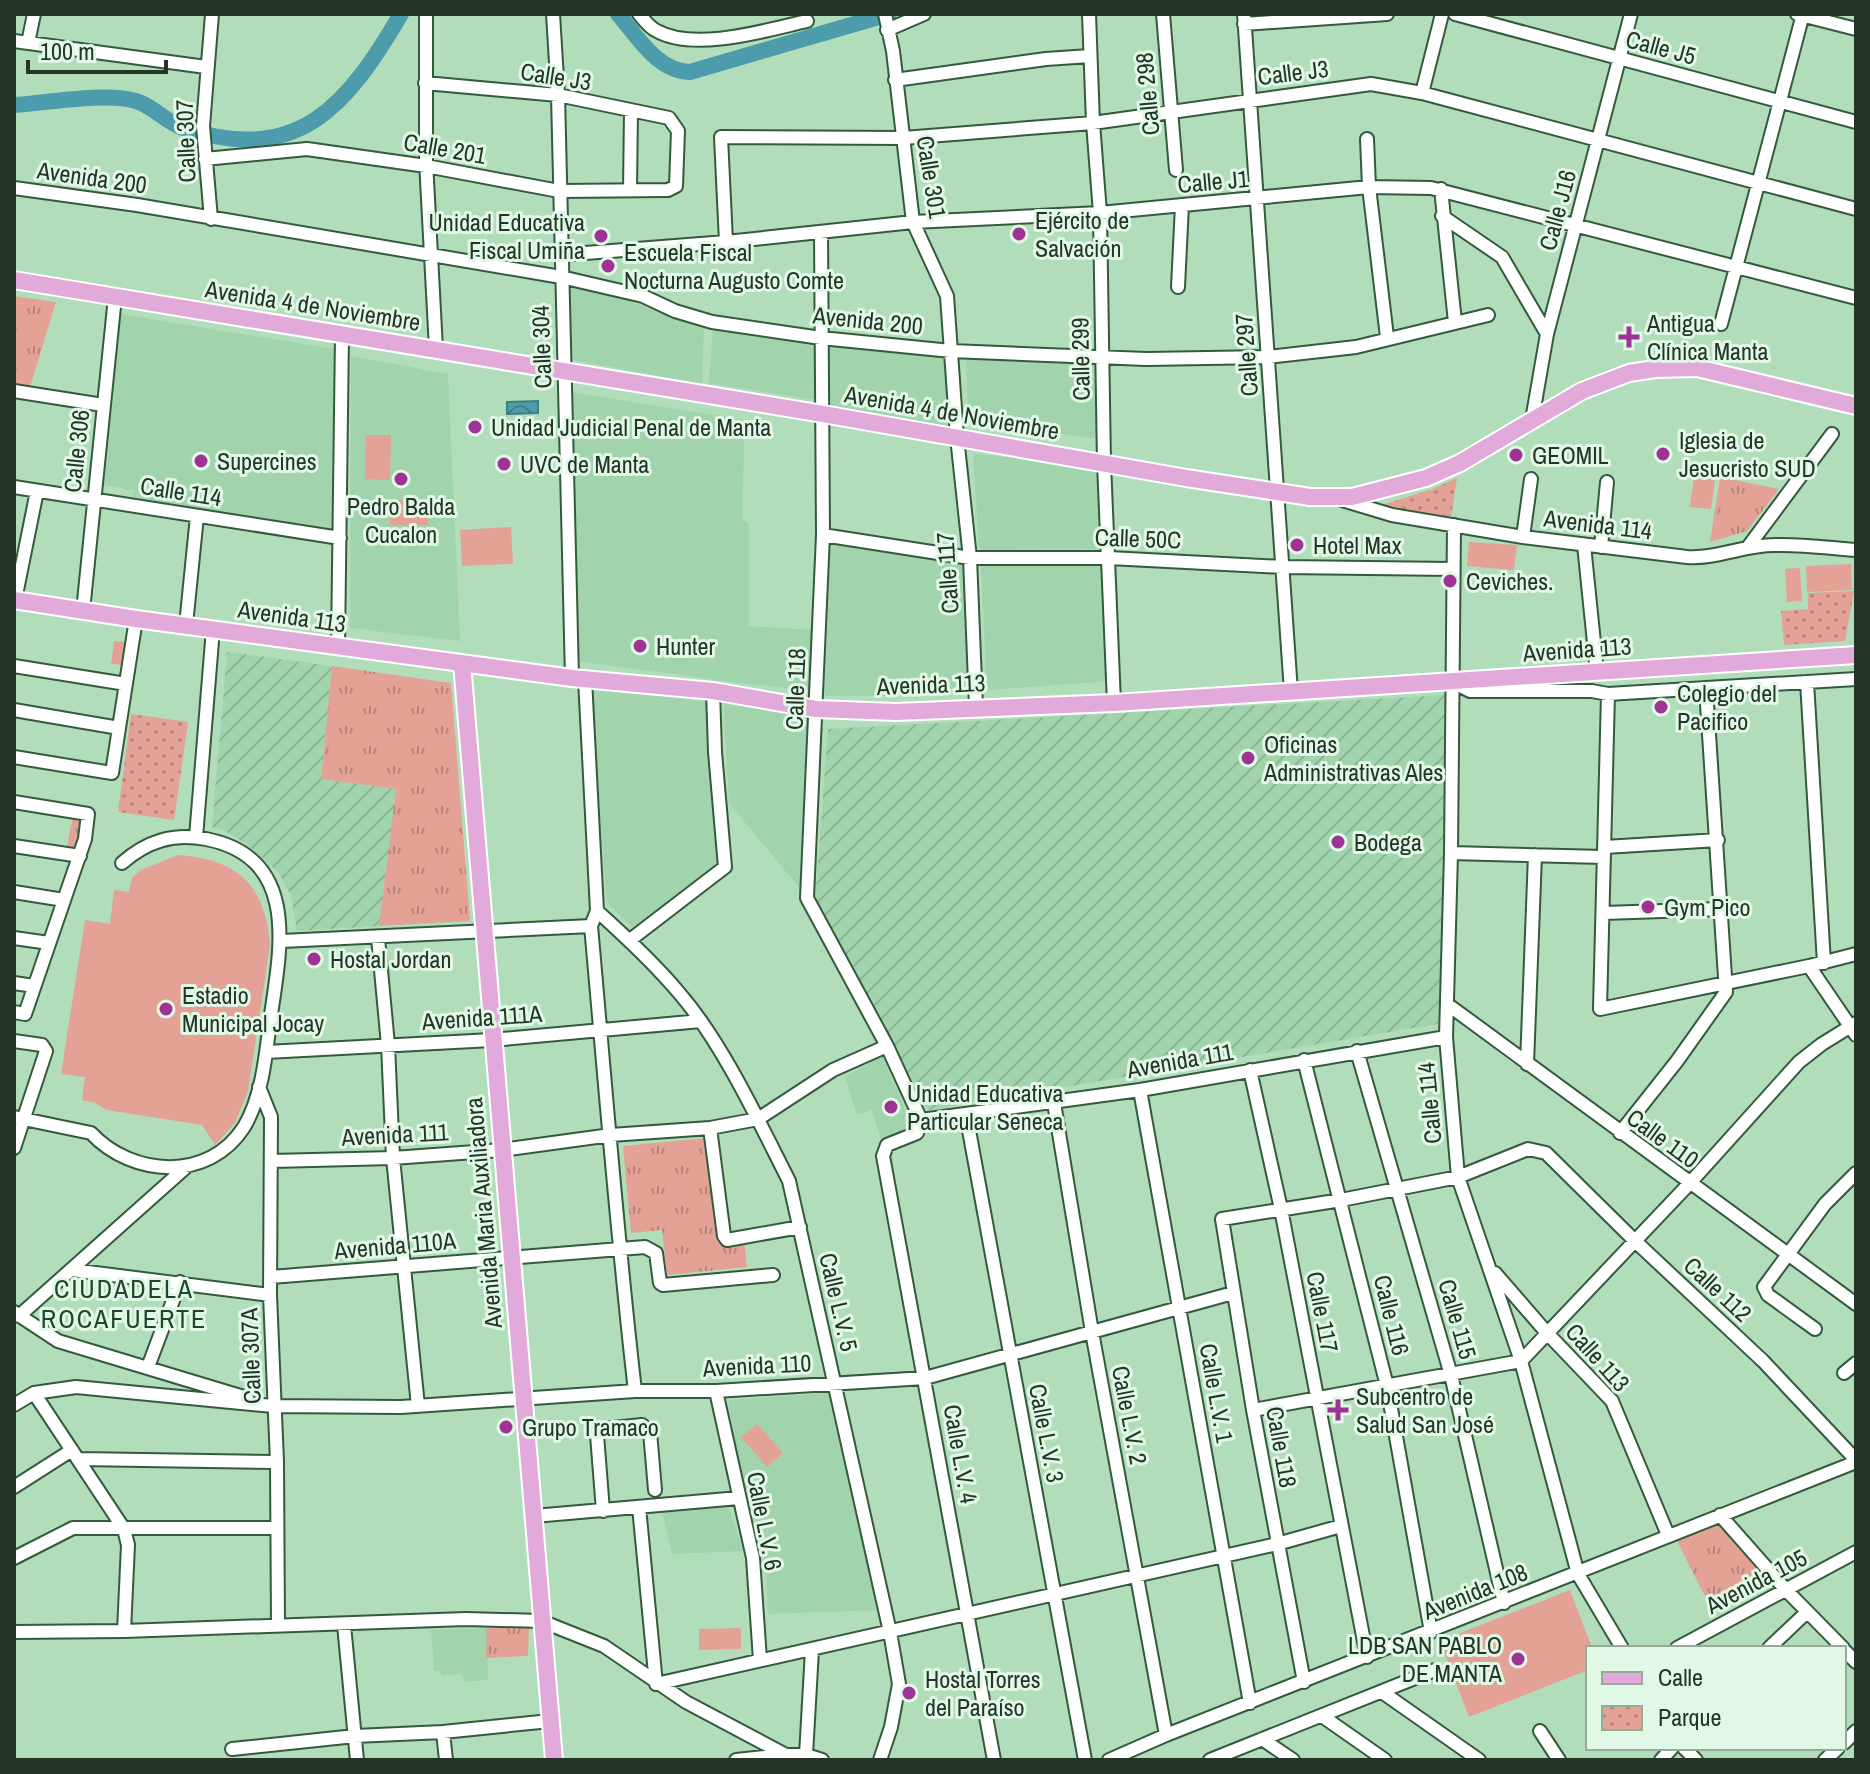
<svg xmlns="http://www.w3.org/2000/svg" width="1870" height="1774" font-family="'Archivo Narrow',sans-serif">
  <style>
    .built { fill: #a1d3ac }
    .industrial { fill: url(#industrial-furrows) }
    .grass { fill: url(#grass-tufts) }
    .park { fill: url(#park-dots) }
    .garden { fill: #e3a295 }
    .water { fill: url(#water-waves); stroke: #407d84; stroke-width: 2 }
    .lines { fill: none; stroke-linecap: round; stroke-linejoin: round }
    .river { stroke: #4c9cab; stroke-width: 16 }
    .minor-casing { stroke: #335a3d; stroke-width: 16 }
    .major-casing { stroke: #fff; stroke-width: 20 }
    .minor { stroke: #fff; stroke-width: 12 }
    .major { stroke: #e1aadb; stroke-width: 16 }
    .poi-dot { fill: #9e3395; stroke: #e2f8e6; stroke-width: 3 }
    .labels { text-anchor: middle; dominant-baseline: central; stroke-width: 6; stroke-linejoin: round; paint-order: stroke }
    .street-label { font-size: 24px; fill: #243528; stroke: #e2f8e6 }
    .poi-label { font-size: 24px; fill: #243528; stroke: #e2f8e6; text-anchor: start }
    .neighbourhood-label { font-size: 26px; letter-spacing: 2px; fill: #1f462b; stroke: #e2f8e6 }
  </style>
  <defs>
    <pattern id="industrial-furrows" width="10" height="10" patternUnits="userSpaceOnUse" patternTransform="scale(2)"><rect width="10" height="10" fill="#a1d3ac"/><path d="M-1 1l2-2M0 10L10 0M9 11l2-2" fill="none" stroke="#8ab694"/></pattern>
    <pattern id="grass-tufts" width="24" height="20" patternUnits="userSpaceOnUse" patternTransform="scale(2)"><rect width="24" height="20" fill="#e3a295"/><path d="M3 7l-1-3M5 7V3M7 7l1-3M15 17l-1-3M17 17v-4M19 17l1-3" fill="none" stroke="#b8857a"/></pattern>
    <pattern id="park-dots" width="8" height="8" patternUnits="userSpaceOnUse" patternTransform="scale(2)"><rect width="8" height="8" fill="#e3a295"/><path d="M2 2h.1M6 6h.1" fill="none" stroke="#b8857a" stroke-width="1.8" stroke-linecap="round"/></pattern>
    <pattern id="water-waves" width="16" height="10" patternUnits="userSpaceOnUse" patternTransform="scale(2)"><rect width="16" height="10" fill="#4c9cab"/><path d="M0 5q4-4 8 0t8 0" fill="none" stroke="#3f808b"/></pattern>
  </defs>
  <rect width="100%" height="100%" fill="#b2ddbb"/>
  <path class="built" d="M567,280L704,327L702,384L568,359Z
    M121,314L334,349L332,466L333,533L326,530L133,497L134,490L102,485L105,481Z
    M713,329L818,342L816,400L709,383Z
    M827,344L953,353L951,428L827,405Z
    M966,354L1096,359L1099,439L968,421Z
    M351,356L448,374L460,641L350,628Z
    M571,392L745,420L742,519L749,524V626L814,630L817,691L748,684L576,661L572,550Z
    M973,454L1097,466L1103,549L984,550L979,548Z
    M830,545H866L966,563L972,689L885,696H825Z
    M1104,564L1110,681L987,690L981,565Z
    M590,685L708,697L707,751L720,861L636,931L607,903Z
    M723,697L807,711L802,891L729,803Z
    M882,1056L902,1101L910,1130L881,1139L872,1110L857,1115L845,1077Z
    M828,1393L878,1610L768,1614L765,1559L737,1455L728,1400Z
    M728,1505L743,1551L672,1554L662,1511Z
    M487,1628L488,1680L465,1682L462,1674L441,1675V1671H434L431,1630Z"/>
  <path class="industrial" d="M227,652L332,666L321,779L396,789L379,926L297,931L291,895L278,872L248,845L225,831L212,827Z
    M1446,695L1445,858L1438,1024L928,1110L815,902L828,729Z"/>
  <path class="grass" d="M14,296L56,302L30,387L14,384Z
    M1720,477L1779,489L1747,531L1710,542Z
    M332,666L451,683L470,921L379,926L396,789L321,779Z
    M73,817L78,818L82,823L75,849H69L67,845Z
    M707,1138L717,1242L744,1240L747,1267L667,1275L662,1230L631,1233L623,1146Z
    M1724,1521L1773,1576L1712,1610L1677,1541Z
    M529,1626L528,1656L486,1658L487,1628Z"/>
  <path class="park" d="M1457,478L1451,518L1375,507L1433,489Z
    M1854,591L1845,641L1784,645L1781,611L1808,609V593Z
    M131,714L188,722L174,820L118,812Z"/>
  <path class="garden" d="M366,435H391L390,480L365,479Z
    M1695,469L1716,472L1711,509L1690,507Z
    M390,500L429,501L428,525H390Z
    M511,527L513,564L462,566L460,530Z
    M1469,542L1517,545L1514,570L1467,566Z
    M1851,564L1852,590L1807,592L1806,566Z
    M1800,568L1802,601L1787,602L1785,569Z
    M114,641L126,642L123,665L111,664Z
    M178,855C238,859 265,885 270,945L248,1091L235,1123L215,1145L202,1125L107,1110L95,1103L82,1100L85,1077L61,1074L85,920L110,924L114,890L129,892L132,878L141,870Z
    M757,1424L783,1453L767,1467L741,1437Z
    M1570,1590L1592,1648H1588V1670L1469,1717L1440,1641Z
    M741,1628V1649L699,1650V1629Z"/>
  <path class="water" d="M538,401V413L507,414V402Z"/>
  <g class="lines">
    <path class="river" d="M618,14C638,37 657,71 690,72L889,14
      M14,105C46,103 106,92 136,101C153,106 166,122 183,128C299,166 347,106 401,14"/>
    <defs>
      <path id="minor" d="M426,14V161L436,349
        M553,14L558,95L572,678
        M639,14C644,20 650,28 657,31C695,52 767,30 807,21
        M885,14L893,51L913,222L947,296L957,437L970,558L976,707
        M1089,14L1093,123L1100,213L1104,463L1114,703
        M1163,14L1176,170
        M1244,14L1291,692
        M1455,14L1856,122
        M1797,14L1856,29
        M1244,24L1387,14
        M887,30L924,14
        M14,41L206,67
        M28,43L34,14
        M895,80L1046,59L1090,56
        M1422,93L1442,14
        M1367,139L1369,187L1387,337
        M205,159L307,149L426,166L559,191L668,190L676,186L678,131L669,118L558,95L425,83
        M14,188L137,205L561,277L643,296L675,311L712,322L821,338L951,351L1146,359L1268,357L1356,347L1488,315
        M1441,189L1455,322
        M630,190L631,111
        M1442,216L1502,257L1547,334
        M211,219L203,126L212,14
        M821,232L823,535L807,898L887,1046L921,1120
        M726,242L721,137L903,138L1093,123L1371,84L1422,93L1856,209
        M560,255L726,242L913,222L1100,213L1369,187L1431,188L1856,298
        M1178,287L1182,205
        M1721,324L1803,14
        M14,391L103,405
        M1532,420L1547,334L1631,14
        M14,487L340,538
        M1342,500L1392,515L1523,537L1687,557C1717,559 1744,545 1774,545C1801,544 1829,548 1856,550
        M1454,525L1451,853L1446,1037L1458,1177L1521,1361L1578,1574L1622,1648
        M823,535L970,558H1109L1283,567L1453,569
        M1523,537L1531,479
        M1584,545L1597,672
        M1601,547L1607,482
        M1748,547L1832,434
        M15,600L37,491
        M83,611L115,297
        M186,625L197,516
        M338,647L342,334
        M14,666L126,684
        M585,679L597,911L591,926C605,1081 617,1236 635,1391
        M1452,682L1470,691H1592L1608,694L1856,679
        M1807,682L1824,963
        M1608,694L1600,1009L1809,966L1856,954
        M14,710L119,728
        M14,757L112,773L136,619
        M14,802L88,814L85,839L25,1014L14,1012
        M196,837L213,629
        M14,846L80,856
        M1605,847L1718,840
        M1451,853L1604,857
        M14,892L64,900
        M597,911C626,937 655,964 680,994C723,1044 759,1122 789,1181L890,1632L899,1684L891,1727L880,1760
        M1604,913L1721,909
        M14,938L49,943
        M378,938L388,1045L393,1158L418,1406
        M630,940L725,867L715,752L713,691
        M282,941L591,926
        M1809,966L1856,1035
        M14,983L34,986
        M1447,1004L1856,1304
        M14,1041L42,1045L46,1051L14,1148
        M1357,1051L1451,1375L1504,1603
        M266,1052L492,1040L701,1021
        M1304,1060L1387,1386L1431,1632
        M1527,1064L1535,855
        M1250,1070L1281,1209L1367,1657
        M259,1087L271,1117L270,1295L277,1462L278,1626
        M1140,1090L1250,1703
        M1054,1103L1092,1332L1166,1735
        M966,1114L1085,1760
        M14,1117L91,1133C132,1177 209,1182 244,1127C262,1097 266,1055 270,1021C280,952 302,858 206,839C173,833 147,841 122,863
        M921,1120L917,1133L887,1145L883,1156L994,1760
        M921,1120L1140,1090L1446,1037
        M710,1128L724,1236L727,1240L800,1227
        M1620,1133L1677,1061L1726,992L1706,689
        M272,1161L393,1158L502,1150L611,1135L710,1128L758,1119L833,1070L887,1046
        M72,1270L270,1295
        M1495,1273L1547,1333L1612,1401L1668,1535
        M271,1277L645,1247L656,1253L660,1283L663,1285L773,1275
        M14,1312L58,1341L247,1398
        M19,1316L185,1168
        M1815,1329L1768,1295L1764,1287L1825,1204L1856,1173
        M148,1367L180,1282
        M1844,1373L1856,1363
        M716,1391L753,1558L760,1660
        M34,1393L124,1529L128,1545L124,1631
        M14,1405L34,1393L76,1387L273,1406L401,1407L635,1391H716L925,1378L1233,1293
        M1253,1410L1521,1361L1689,1184L1799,1062L1822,1044L1856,1023
        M78,1459L277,1462
        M14,1487L72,1450
        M639,1507L656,1684L1277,1544L1341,1526
        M603,1511L597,1435L604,1429L642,1425L650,1432L655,1490
        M1720,1515L1786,1590L1843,1648
        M534,1516L739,1498
        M14,1558L73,1528H277
        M344,1625L357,1760
        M14,1632L124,1631L466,1619L541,1621L604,1646L686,1702L786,1755H806L822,1760
        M1677,1648L1856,1552
        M1769,1648L1807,1612
        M1844,1650L1856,1662
        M1304,1682L1253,1410L1222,1219L1341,1200L1458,1177L1528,1149L1546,1153L1635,1241L1763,1361L1856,1460
        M1382,1692L1479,1760
        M1322,1716L1385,1760
        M1540,1731L1559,1760
        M443,1732L446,1760
        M1262,1739L1293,1760
        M1844,1743L1856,1731
        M1684,1748L1696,1760
        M232,1749L355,1736L443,1732L550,1721
        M806,1755L812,1650
        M736,1760L785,1755
        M1109,1760L1166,1735L1856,1462
        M1210,1760L1435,1670
        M1661,1760L1672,1748
        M1825,1760L1838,1748"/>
      <path id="major" d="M14,280L823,414L1186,478L1310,497H1352L1426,478L1460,463L1582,391L1629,373L1655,369L1697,368L1856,406
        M14,600L136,619L572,678L713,691L816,709L896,712L1114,703L1856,655
        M462,663L554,1760"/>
    </defs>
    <use href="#minor" class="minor-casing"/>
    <use href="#major" class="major-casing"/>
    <use href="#minor" class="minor"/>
    <use href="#major" class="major"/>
  </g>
  <g class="poi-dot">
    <circle cx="1019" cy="234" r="8"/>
    <circle cx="601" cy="236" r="8"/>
    <circle cx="608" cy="266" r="8"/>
    <path d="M1625 325h8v8h8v8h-8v8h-8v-8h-8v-8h8z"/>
    <circle cx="475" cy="427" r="8"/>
    <circle cx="1663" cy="454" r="8"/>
    <circle cx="1516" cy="455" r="8"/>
    <circle cx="201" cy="461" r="8"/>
    <circle cx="504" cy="464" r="8"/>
    <circle cx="401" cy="479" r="8"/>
    <circle cx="1297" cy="545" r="8"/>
    <circle cx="1450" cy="581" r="8"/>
    <circle cx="640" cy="646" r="8"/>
    <circle cx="1661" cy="707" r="8"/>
    <circle cx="1248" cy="758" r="8"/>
    <circle cx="1338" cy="842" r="8"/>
    <circle cx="1648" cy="907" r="8"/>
    <circle cx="314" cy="959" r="8"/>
    <circle cx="166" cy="1009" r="8"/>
    <circle cx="891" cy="1107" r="8"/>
    <path d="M1334 1398h8v8h8v8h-8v8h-8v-8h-8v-8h8z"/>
    <circle cx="506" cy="1427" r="8"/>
    <circle cx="1518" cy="1659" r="8"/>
    <circle cx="909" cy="1693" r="8"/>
  </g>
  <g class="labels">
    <g class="street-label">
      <text transform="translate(1661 47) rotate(15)">Calle J5</text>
      <text transform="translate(1293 72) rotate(-7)">Calle J3</text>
      <text transform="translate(556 76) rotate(9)">Calle J3</text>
      <text transform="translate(1147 94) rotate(-95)">Calle 298</text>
      <text transform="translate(185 141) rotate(-92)">Calle 307</text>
      <text transform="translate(445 148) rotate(10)">Calle 201</text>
      <text transform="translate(92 177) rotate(8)">Avenida 200</text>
      <text transform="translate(932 177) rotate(81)">Calle 301</text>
      <text transform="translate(1213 181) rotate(-5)">Calle J1</text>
      <text transform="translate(1557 210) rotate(-75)">Calle J16</text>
      <text transform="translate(313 305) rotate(9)">Avenida 4 de Noviembre</text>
      <text transform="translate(868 320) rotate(6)">Avenida 200</text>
      <text transform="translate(541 347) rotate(-92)">Calle 304</text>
      <text transform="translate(1246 355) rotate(-94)">Calle 297</text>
      <text transform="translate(1080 359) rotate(-91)">Calle 299</text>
      <text transform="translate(952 412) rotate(10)">Avenida 4 de Noviembre</text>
      <text transform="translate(76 451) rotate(-84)">Calle 306</text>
      <text transform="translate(181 491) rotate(9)">Calle 114</text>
      <text transform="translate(1598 524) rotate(7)">Avenida 114</text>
      <text transform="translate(1138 538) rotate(2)">Calle 50C</text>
      <text transform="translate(947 573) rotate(-94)">Calle 117</text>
      <text transform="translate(292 616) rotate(8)">Avenida 113</text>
      <text transform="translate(1577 649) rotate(-4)">Avenida 113</text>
      <text transform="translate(931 684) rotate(-2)">Avenida 113</text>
      <text transform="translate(795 689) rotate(-88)">Calle 118</text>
      <text transform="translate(482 1017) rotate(-4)">Avenida 111A</text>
      <text transform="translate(1180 1060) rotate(-10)">Avenida 111</text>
      <text transform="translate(1429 1103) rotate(-95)">Calle 114</text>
      <text transform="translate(395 1134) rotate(-3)">Avenida 111</text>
      <text transform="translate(1663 1138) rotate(36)">Calle 110</text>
      <text transform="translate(483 1213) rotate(-95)">Avenida Maria Auxiliadora</text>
      <text transform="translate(395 1245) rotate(-5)">Avenida 110A</text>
      <text transform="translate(1718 1289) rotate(43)">Calle 112</text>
      <text transform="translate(839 1302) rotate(77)">Calle L.V. 5</text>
      <text transform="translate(1323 1312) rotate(79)">Calle 117</text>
      <text transform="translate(1392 1315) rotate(76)">Calle 116</text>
      <text transform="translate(1458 1319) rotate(74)">Calle 115</text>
      <text transform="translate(250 1356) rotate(-92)">Calle 307A</text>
      <text transform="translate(1598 1357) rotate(48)">Calle 113</text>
      <text transform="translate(757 1365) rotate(-3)">Avenida 110</text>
      <text transform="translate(1217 1393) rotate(80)">Calle L.V. 1</text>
      <text transform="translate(1130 1415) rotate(79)">Calle L.V. 2</text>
      <text transform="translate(1047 1433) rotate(79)">Calle L.V. 3</text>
      <text transform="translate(1282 1447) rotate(80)">Calle 118</text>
      <text transform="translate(961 1454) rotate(80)">Calle L.V. 4</text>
      <text transform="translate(765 1521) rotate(79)">Calle L.V. 6</text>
      <text transform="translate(1756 1581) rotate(-28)">Avenida 105</text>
      <text transform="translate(1475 1591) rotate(-22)">Avenida 108</text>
    </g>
    <g class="poi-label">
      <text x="1035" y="220">Ejército de<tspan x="1035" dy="28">Salvación</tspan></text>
      <text x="585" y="222" text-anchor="end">Unidad Educativa<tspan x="585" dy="28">Fiscal Umiña</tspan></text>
      <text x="624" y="252">Escuela Fiscal<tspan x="624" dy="28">Nocturna Augusto Comte</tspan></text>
      <text x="1647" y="323">Antigua<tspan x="1647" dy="28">Clínica Manta</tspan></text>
      <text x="491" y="427">Unidad Judicial Penal de Manta</text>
      <text x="1679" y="440">Iglesia de<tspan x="1679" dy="28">Jesucristo SUD</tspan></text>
      <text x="1532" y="455">GEOMIL</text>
      <text x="217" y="461">Supercines</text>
      <text x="520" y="464">UVC de Manta</text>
      <text x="401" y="506" text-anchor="middle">Pedro Balda<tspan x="401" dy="28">Cucalon</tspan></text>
      <text x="1313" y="545">Hotel Max</text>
      <text x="1466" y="581">Ceviches.</text>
      <text x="656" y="646">Hunter</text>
      <text x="1677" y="693">Colegio del<tspan x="1677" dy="28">Pacifico</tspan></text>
      <text x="1264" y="744">Oficinas<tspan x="1264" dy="28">Administrativas Ales</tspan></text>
      <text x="1354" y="842">Bodega</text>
      <text x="1664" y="907">Gym Pico</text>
      <text x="330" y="959">Hostal Jordan</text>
      <text x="182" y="995">Estadio<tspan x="182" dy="28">Municipal Jocay</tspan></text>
      <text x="907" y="1093">Unidad Educativa<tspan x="907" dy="28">Particular Seneca</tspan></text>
      <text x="1356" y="1396">Subcentro de<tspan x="1356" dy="28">Salud San José</tspan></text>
      <text x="522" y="1427">Grupo Tramaco</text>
      <text x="1502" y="1645" text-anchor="end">LDB SAN PABLO<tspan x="1502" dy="28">DE MANTA</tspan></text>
      <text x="925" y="1679">Hostal Torres<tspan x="925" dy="28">del Paraíso</tspan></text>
    </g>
    <g class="neighbourhood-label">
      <text x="124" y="1288">CIUDADELA<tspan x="124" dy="30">ROCAFUERTE</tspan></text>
    </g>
  </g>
  <rect width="1870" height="1774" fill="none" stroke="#243528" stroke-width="32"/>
  <rect x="1586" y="1646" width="260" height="104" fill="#e2f8e6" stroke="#96aa9a" stroke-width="2"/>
  <rect x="1602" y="1672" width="40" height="12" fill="#e1aadb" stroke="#96aa9a" stroke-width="2"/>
  <text x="1658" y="1686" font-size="24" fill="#243528">Calle</text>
  <rect x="1602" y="1706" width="40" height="24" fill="url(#park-dots)" stroke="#96aa9a" stroke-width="2"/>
  <text x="1658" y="1726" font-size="24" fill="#243528">Parque</text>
  <path d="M28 60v12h138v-12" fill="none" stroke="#243528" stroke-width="4"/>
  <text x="40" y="60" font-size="24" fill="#243528" stroke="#e2f8e6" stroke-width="6" paint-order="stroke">100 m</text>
</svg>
